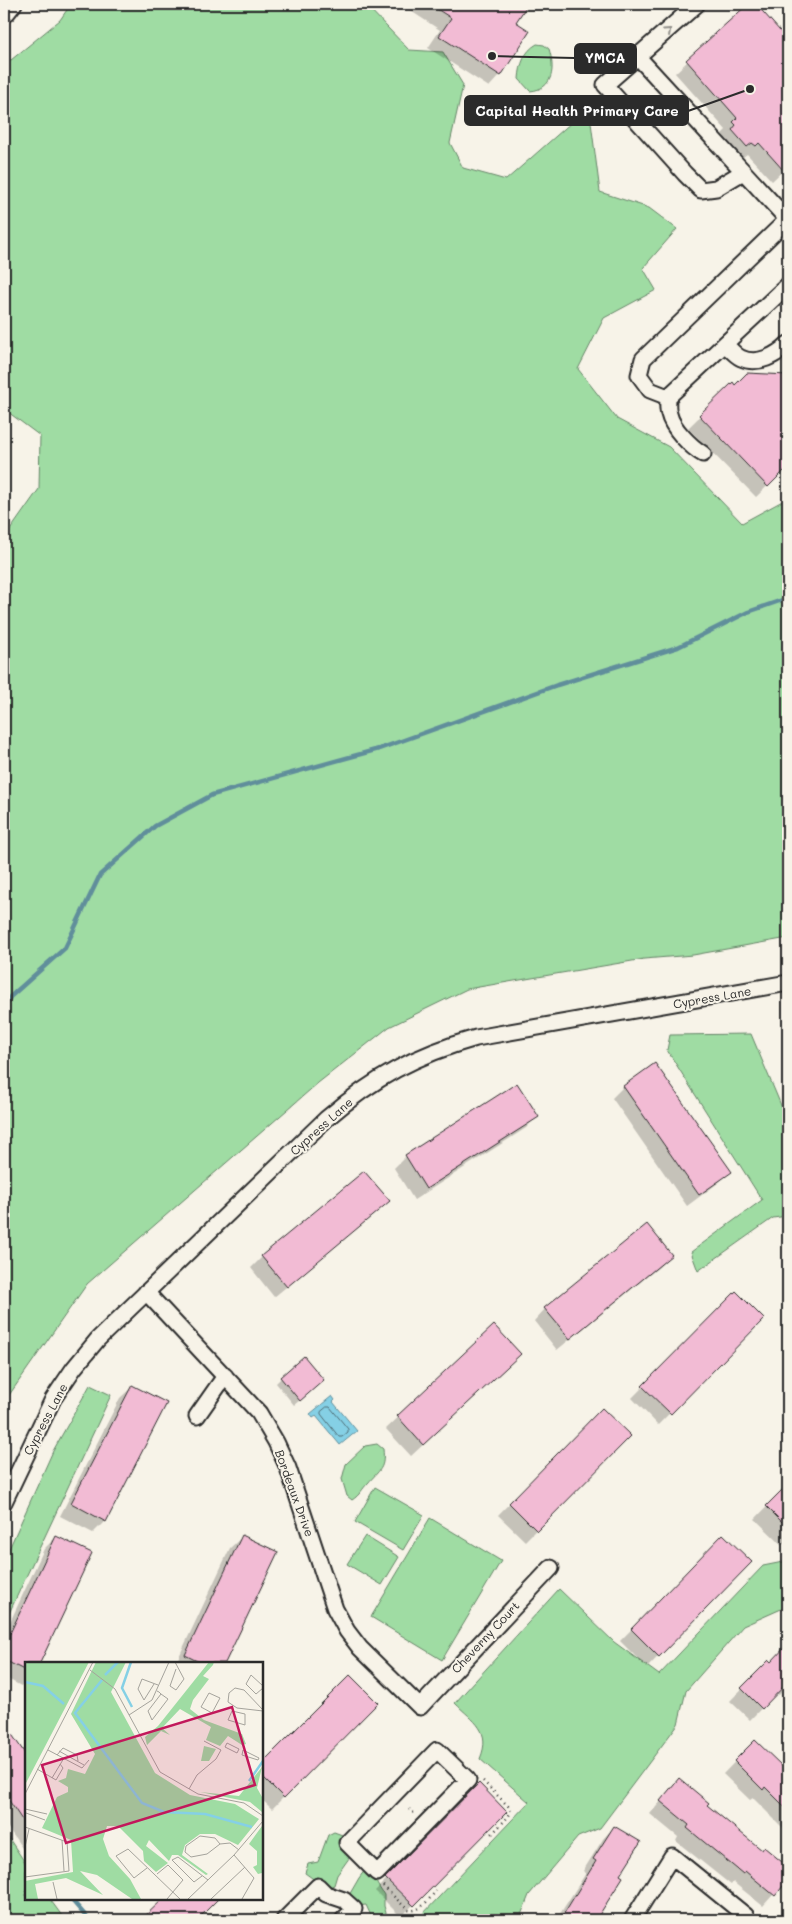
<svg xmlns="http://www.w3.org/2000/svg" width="792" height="1924" font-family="Mali,sans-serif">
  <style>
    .green { fill: #9fdca3; stroke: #658467 }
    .water { fill: #85d0e5; stroke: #618e9b }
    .shadow { fill: #0003 }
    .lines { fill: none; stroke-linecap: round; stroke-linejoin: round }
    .shore { stroke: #4f6d75; stroke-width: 1 }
    .stream { stroke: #618e9b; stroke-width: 4.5 }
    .building { fill: #f2bbd4; stroke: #2b2b2b }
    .minor-casing { stroke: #2b2b2b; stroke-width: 19 }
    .path { stroke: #2b2b2b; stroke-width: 2.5; stroke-dasharray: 1 4; stroke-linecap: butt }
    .minor { stroke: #f7f3e8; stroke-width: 15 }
    .oneway { stroke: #918f8a }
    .labels { text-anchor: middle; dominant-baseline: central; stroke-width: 4; stroke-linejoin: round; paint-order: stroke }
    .street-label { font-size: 12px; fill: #2b2b2b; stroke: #f7f3e8 }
    .inset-river { fill: none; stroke: #85d0e5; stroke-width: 2.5 }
    .inset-road { fill: none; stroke: #a5a39c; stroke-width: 1 }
    .view { fill: #c2185b; fill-opacity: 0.15; stroke: #c2185b; stroke-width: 2.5 }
    .inset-edge { fill: none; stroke: #2b2b2b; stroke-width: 2.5 }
    .leader { fill: none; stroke: #2b2b2b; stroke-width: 2 }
    .callout-dot { fill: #2b2b2b; stroke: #f7f3e8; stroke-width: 2 }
    .callout { fill: #2b2b2b; stroke: #2b2b2b; stroke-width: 2 }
    .callout-label { font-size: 14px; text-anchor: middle; font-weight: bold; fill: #fff }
  </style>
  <rect width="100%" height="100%" fill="#f7f3e8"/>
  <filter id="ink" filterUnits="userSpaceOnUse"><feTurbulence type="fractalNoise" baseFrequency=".02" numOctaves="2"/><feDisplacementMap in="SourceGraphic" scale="10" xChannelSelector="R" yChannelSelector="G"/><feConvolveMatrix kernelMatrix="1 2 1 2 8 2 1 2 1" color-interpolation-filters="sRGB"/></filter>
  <g filter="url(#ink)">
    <path class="green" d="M71,4H365L409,50L443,52L463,85L450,143L463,168L506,180L589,107L600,192L649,208L677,229L643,268L656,290L604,318L578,369L617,419L669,447L742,523L788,498V938L693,955L644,959L467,989L389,1027L318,1083L87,1284L7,1398L4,1405V535L8,533L39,489L40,436L4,409V59L11,60L60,20Z
      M537,44L544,45L549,49C555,68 554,89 530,91L519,79C520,65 524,51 537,44Z
      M751,1034L788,1122V1218L787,1216L773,1218L698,1271L691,1252L762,1200L667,1050L670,1035Z
      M90,1385L111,1395L4,1624V1560L53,1451Z
      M377,1444L383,1449C385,1469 380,1469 368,1483C362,1489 360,1495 352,1500L347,1496L342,1479L346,1464L365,1446Z
      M375,1487L424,1515L403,1550L355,1522Z
      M430,1518L501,1561L442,1660L371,1617Z
      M365,1536L399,1557L382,1585L347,1564Z
      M788,1555V1606L743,1626L686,1691L678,1724L600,1828L578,1837L529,1895L519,1920H401L403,1915L421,1916L529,1802L480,1759C492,1730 474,1722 455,1703L559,1589L614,1642L659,1675L763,1566L783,1562Z
      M4,1831L26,1864V1898H49L65,1920H4Z
      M334,1832L345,1836L352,1854L337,1875L334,1885L326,1888L305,1873L308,1864L318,1862L328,1835Z
      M365,1870L376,1877L377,1884L384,1895V1906L388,1920H373L366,1905L355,1906L348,1897L359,1878Z"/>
    <path class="water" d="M332,1396L335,1400L333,1402L357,1431L340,1445L316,1416L313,1418L310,1414Z"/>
    <path class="shadow" d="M400,4H526L514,23L500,75L489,87L428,48L440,30Z
      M750,4H754L788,42V166L772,181L747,154L743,157L740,154L735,158L721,142L725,138L722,134L726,130L675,73Z
      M787,376L788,466L756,497L688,428L733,384L735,386Z
      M517,1084L537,1116L526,1128L414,1200L394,1168L406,1156Z
      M623,1087L730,1172L718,1183L687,1206L612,1098Z
      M388,1201L376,1213L274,1297L251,1268L262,1257Z
      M671,1255L659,1267L557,1350L534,1321L545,1309Z
      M736,1293L762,1319L658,1425L632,1398Z
      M494,1327L508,1366L411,1456L386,1429Z
      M281,1378L317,1386L294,1405L276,1383Z
      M132,1387L105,1521L93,1533L60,1516L120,1398Z
      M602,1409L629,1436L525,1541L498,1515Z
      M788,1485V1539L782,1545L755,1519Z
      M724,1536L750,1562L647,1668L620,1641Z
      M56,1537L26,1663V1681L21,1686L4,1677V1635L44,1549Z
      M242,1537L224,1663H176L230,1548Z
      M788,1645V1685L779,1695L776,1693L750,1720L730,1701L769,1661L771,1663Z
      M376,1703L272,1809L261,1799V1766Z
      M4,1725L26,1757V1849L24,1851L4,1822Z
      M755,1741L783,1768L785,1766L788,1769V1833L753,1798L750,1800L723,1774Z
      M679,1780L706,1806L762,1851L764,1849L788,1868V1878L763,1906L733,1882L731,1885L676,1841L678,1837L650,1814Z
      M479,1785L505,1812L401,1917L375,1891Z
      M614,1827L619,1875L621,1877L595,1920H556L586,1873L583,1871L603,1839Z
      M165,1898H218L196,1920H143Z"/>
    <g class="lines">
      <path class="shore" d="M327,1407H330L348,1429V1432L342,1437H339L321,1414V1412Z"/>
      <path class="stream" d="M4,1009L10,997L65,948L100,875L155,826L212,795L379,749L557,685L678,647L748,612L788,598
        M70,1898L89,1920"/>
    </g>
    <path class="building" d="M429,4H528L516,22L530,31L501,76L439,36L451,18Z
      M748,4H756L788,40V167L784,171L759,143L756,146L752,143L747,147L732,130L736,125L733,122L737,118L686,60Z
      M747,373L788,375V467L768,487L699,415L733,382L735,385Z
      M655,1063L732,1172L699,1195L623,1086Z
      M517,1083L539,1117L426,1189L405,1155Z
      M364,1171L390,1201L287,1287L261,1256Z
      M647,1224L672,1255L570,1339L544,1308Z
      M736,1291L764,1319L671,1414L642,1386Z
      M494,1325L521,1354L423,1445L397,1416Z
      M304,1356L324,1380L300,1401L280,1377Z
      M132,1385L167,1403L106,1522L71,1503Z
      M602,1408L631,1436L537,1531L509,1503Z
      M788,1484V1528L766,1506Z
      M723,1534L752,1562L659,1657L631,1629Z
      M242,1535L278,1552L225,1663H201L185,1655Z
      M56,1536L92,1553L40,1663H26V1671L4,1660V1646Z
      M788,1644V1682L762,1709L741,1688L769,1660L771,1662Z
      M350,1675L378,1703L284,1798L261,1775V1764Z
      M4,1723L26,1755V1826L4,1793Z
      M755,1740L783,1767L785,1764L788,1767V1810L765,1787L763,1790L734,1761Z
      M679,1778L709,1803L707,1805L762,1850L764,1847L788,1867V1880L775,1896L745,1871L743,1874L687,1828L689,1825L660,1801Z
      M479,1783L507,1812L414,1906L385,1878Z
      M614,1826L641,1842L620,1875L623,1877L596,1920H555L557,1918L560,1920L596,1861L593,1859Z
      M164,1898H219L197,1920H145L143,1918Z"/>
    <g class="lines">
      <defs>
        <path id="minor" d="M697,4L605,85L685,174L701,190L716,188L743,172
          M4,13H7L14,4
          M638,57L788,220
          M726,345C730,349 736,356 741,358C758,366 777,355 788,344
          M668,397L788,285
          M703,454C691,447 672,428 669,414C667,409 668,402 668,397L650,390L639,375L643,359L788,219
          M146,1292L259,1413L276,1442L288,1468L335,1609L347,1631L360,1648L420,1707L551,1568
          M197,1416L225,1376
          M4,1502L53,1399L74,1368L98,1339L326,1119C374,1078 415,1055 476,1038L788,983
          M437,1750L468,1780L377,1873L347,1843Z
          M284,1920L318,1886L326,1894L344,1900L354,1909L343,1920
          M632,1920L672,1856L746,1916L742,1920"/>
      </defs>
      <use href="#minor" class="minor-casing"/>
      <path class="path" d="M483,1781L508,1806L511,1812L508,1817L492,1834
        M409,1809L415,1814
        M383,1886L408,1910C420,1913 429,1899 436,1891"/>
      <use href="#minor" class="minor"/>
    </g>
    <defs><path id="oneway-chevron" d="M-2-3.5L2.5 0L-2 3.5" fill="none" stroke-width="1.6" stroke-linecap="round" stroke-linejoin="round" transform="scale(1.25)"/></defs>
    <use class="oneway" href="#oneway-chevron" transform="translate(668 31) rotate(-42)"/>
  </g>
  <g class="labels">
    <g class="street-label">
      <text transform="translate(712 997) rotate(-10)">Cypress Lane</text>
      <text transform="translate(321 1126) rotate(-42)">Cypress Lane</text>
      <text transform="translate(45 1419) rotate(-62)">Cypress Lane</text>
      <text transform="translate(295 1493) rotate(70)">Bordeaux Drive</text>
      <text transform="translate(485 1637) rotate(-47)">Cheverny Court</text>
    </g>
  </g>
  <g transform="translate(25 1662)">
    <rect width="238" height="238" fill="#f7f3e8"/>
    <path d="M0,0H64L1,121H0ZM71,0H101L86,30L130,111L165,133L210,142L234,157L213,183L190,172H175L160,183L157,193L183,212L181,213L153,193H147L144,199L124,178L121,184L143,201L131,210L119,199L118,189L93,164H82L78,177L84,194L105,217L116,237H107L72,213L55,209L78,233L41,216L10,222L13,237H0V219L48,210L46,178L17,166L32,135L43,130V125L33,119L41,116L43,107L60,112L70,92L46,52ZM184,0H189L188,3L178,14L184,17L168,38L165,47L179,58L217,72L221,82L217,83L203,74L195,84L181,78L186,65L155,47L137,66L145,73L136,69L122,83L120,75L133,64ZM179,84L191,87L184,99H176ZM237,105L232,126L237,135V150L225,140L175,130L214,134ZM237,164V211L233,212L228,205L232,203V189L224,182Z" fill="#9fdca3"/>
    <path class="inset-river" d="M106,0L97,26L107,45M80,13L93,0M77,18L50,51L117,141L139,150L180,152L227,165M0,20L18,24L39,42M224,119L238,99"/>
    <path class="inset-road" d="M150,0L159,17L151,28L145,24L151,7M65,8L90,27L135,110L173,132L219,141L238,154M129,22L119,38L113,27L117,17L133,23M238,24L226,13L221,22L231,32L238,26M132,29L134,30L136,32L143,37L127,58L123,49L136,32M184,31L195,36L187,51L176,45ZM238,48L219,28L210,26L204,31L203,40L212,46L238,49M207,49L220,52V63L203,58ZM104,53L127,38L144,0M202,81L214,87L212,91L200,85ZM23,88L57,106L64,98M218,88L234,96L233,98L217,93ZM34,89L59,103M32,93L38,86L52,93L53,99M12,107L31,118L38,106L35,102M27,116L39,96M164,127L172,113L191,97L196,88L179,79M0,132L68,0M0,147L22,152M1,151L20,158M0,165L42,180L44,209L0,215M37,178L39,209M195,182L190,176L175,174L161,184L160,190L166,195L182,192L195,182L205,181L214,188M0,185L4,167M209,193L229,216L217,237M122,206L109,216L91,194L103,187L155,237M132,212L143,203L158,218L142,237M177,214L169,220L147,198L153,195L183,218M28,220L32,237M163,237L209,193L238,159M186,237L220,205"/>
    <path class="view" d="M207,45L230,123L41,181L17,103Z"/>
    <rect width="238" height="238" class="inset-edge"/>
  </g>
  <path class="leader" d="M492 56L575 58M750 89L688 111"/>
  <g class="callout-dot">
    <circle cx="492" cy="56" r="5"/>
    <circle cx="750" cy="89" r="5"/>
  </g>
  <g class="callout">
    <rect x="575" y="44" width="61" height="29" rx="5"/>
    <rect x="465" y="96" width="223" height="29" rx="5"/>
  </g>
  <g class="callout-label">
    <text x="605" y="63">YMCA</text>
    <text x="577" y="116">Capital Health Primary Care</text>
  </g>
  <rect width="792" height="1924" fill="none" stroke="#f7f3e8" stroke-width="20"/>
  <rect x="10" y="10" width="772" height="1904" fill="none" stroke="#2b2b2b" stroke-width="2" filter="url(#ink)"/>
</svg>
